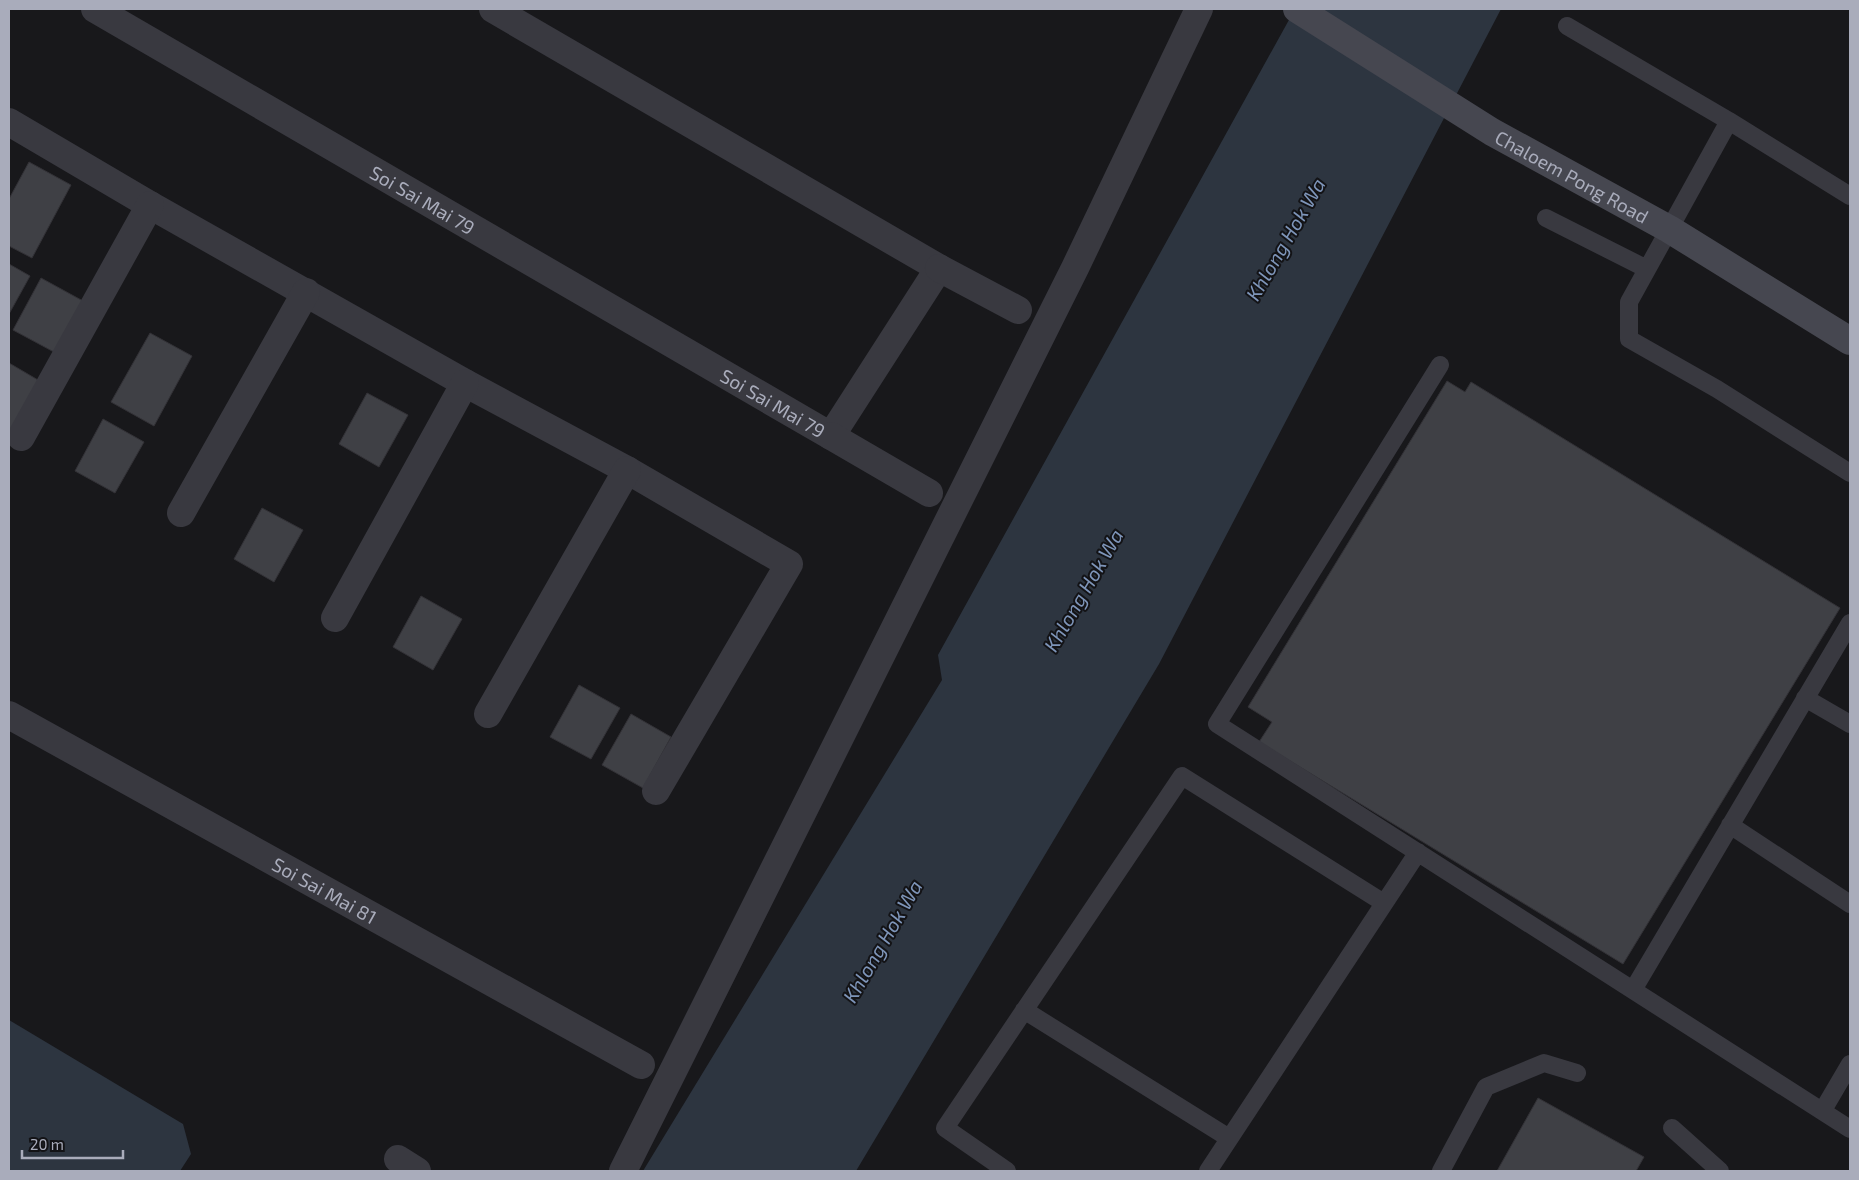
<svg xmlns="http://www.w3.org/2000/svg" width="1859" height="1180" font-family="'Exo 2',sans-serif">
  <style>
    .water { fill: #2d3540 }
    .building { fill: #3f4045; stroke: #333237 }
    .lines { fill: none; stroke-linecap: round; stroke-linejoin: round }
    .lane { stroke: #393940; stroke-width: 18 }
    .street { stroke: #393940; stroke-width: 28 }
    .secondary { stroke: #464750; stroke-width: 28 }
    .labels { text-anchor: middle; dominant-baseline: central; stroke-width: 4; stroke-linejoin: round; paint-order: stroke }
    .street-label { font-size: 19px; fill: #a9acbb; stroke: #131316 }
    .water-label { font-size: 20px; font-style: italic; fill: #7e95b9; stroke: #131316 }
  </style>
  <rect width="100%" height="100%" fill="#18181b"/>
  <path class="water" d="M1295,9H1501L1159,664L856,1171H643L942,680L938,655Z
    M9,1020L183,1124L191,1154L180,1171H9Z"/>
  <path class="building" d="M29,162L71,185L32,258L9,246V199Z
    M9,264L30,276L9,314Z
    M41,278L83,301L54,352L13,330Z
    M150,333L192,356L154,426L111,402Z
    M9,363L38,380L10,431L9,430Z
    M1447,381L1465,392L1471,382L1840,608L1623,964L1259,742L1272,722L1248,707Z
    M367,393L408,415L379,467L339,444Z
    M103,419L144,442L115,493L75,471Z
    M262,508L303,530L274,582L234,559Z
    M421,596L462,619L433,670L393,647Z
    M579,685L620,708L591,759L550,737Z
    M631,714L671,737L643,788L602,765Z
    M1538,1098L1644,1157L1636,1171H1497Z"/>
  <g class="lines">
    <path class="lane" d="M1567,26L1729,121L1850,196
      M1729,121L1629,302V339L1717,389L1850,473
      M1546,218L1647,269
      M1440,365L1217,724L1850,1129
      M1805,698L1850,724
      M1730,825L1850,904
      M1633,990L1850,623
      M1024,1010L1229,1138
      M1823,1110L1850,1064
      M1672,1128L1720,1171
      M1007,1171L945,1128L1182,776L1384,903
      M1208,1171L1418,852
      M1441,1171L1486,1087L1544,1063L1577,1073"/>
    <g class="street">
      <path id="s1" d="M95,9L831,436L939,268L493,9"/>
      <path d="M9,122L150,205L465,383L627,470L789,564L656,791"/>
      <path d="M939,268L1018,310"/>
      <path d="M831,436L929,493"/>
      <path d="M21,437L150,205"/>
      <path d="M181,513L306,292"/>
      <path d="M335,618L465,383"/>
      <path d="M488,714L627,470"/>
      <path id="s2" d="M9,715L641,1065"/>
      <path d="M398,1159L417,1171"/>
      <path d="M623,1171L1075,268L1199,9"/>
    </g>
    <path class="secondary" id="s3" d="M1297,9L1492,132L1669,229L1850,341"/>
  </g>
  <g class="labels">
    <g class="street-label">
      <text stroke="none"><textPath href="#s3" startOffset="322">Chaloem Pong Road</textPath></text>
      <text stroke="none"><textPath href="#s1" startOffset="379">Soi Sai Mai 79</textPath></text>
      <text stroke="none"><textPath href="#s1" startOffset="784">Soi Sai Mai 79</textPath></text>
      <text stroke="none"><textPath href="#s2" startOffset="361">Soi Sai Mai 81</textPath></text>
    </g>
    <g class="water-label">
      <text transform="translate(1285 239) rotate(-60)">Khlong Hok Wa</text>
      <text transform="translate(1083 590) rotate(-60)">Khlong Hok Wa</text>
      <text transform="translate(882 941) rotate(-60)">Khlong Hok Wa</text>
    </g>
  </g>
  <rect width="1859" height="1180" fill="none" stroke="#a9acbb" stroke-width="20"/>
  <path d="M22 1150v8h101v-8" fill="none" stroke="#a9acbb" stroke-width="2.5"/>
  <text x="30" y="1150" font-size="15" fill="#a9acbb" stroke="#131316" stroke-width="4" paint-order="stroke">20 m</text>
</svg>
